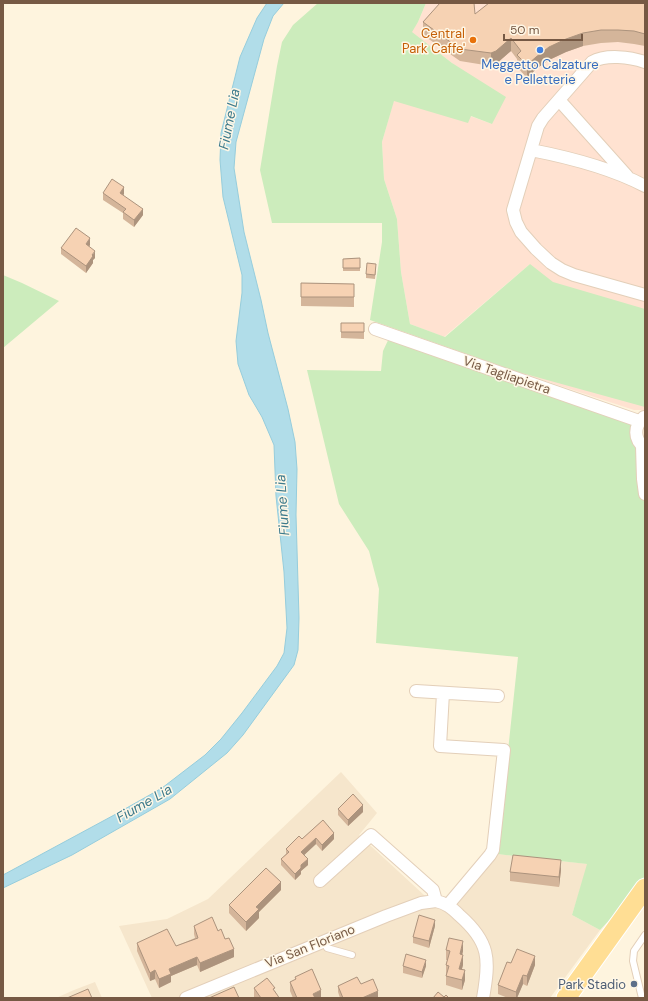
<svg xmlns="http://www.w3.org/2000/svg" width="648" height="1001" font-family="'DM Sans',sans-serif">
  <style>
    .residential { fill: #f6e6cc }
    .commercial { fill: #ffe2d1 }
    .green { fill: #ccecbc }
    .water { fill: #b1dde9; stroke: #96cddc }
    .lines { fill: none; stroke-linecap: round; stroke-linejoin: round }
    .lane-casing { stroke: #e3cfb9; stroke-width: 8 }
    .street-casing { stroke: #e3cfb9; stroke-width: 14 }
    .primary-casing { stroke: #fff; stroke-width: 21 }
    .lane { stroke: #fff; stroke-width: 6 }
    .street { stroke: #fff; stroke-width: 12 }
    .primary { stroke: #ffde94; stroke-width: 19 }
    .wall { fill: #d4b59a }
    .shaded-wall { fill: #ac937d }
    .building { fill: #f6d2b3; stroke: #ac937d }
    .food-dot { fill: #e8710a; stroke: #fff7e6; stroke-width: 1.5 }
    .shop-dot { fill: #3f7fe0; stroke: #fff7e6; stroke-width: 1.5 }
    .service-dot { fill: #5c6f8a; stroke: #fff7e6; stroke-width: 1.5 }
    .labels { text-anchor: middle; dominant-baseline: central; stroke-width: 3; stroke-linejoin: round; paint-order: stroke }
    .food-label { font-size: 13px; fill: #c56008; stroke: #fff7e6; text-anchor: end }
    .shop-label { font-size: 13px; fill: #366cbe; stroke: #fff7e6 }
    .street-label { font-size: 13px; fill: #765944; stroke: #fff7e6 }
    .service-label { font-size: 13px; fill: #4e5e75; stroke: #fff7e6; text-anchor: end }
    .water-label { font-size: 14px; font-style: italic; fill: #3c7a8c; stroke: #fff7e6 }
  </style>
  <rect width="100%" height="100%" fill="#fef4de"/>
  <path class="residential" d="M341,772L377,813L359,835L437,907L450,914L497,854L588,864L572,915L600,930L550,998H152L119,926L167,919L208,899Z
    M95,982L102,998H56L74,990Z"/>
  <path class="commercial" d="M426,3H645V410H634L518,372L530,264L444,337L410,324L401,272L397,219L384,179L382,142L394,100L468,122L470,116L492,124L452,63L411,32L418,22Z"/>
  <path class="green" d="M318,3H426L418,22L412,32L452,63L506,97L492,124L471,116L468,123L394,101L382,142L384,179L397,219L401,272L410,324L445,337L530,264L553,282L645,309V407L518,372L370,320L382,242V223H272L260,170L277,66L282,42L293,25Z
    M3,275L22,283L59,301L3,348Z
    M391,334L639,421L645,494V882L600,930L572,915L587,864L497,854L518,657L376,643L379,589L369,551L339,504L307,370L381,371L383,351Z"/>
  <path class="water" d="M267,3H284L273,16L264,39L236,142L234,168L244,232L261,300L268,333L288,409L295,442L297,469L296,515L299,618L298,650L294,665L243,735L227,753L170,799L72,855L3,888V875L116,814L162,788L205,755L221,739L242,713L277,666L284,653L287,628L284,572L276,496L274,445L262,417L249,395L238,364L236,341L242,293V275L223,197L220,160L221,133L240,57L257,18Z"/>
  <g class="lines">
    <defs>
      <path id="lane" d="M324,941L327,948L352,955
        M642,998L633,961L634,951L645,935"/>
      <path id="street" d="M645,62C630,57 606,54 592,62L543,118L538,126L513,210L516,222L521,232L536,249L551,263L562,270L574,275L645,295
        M559,100L627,176
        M531,150C567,157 613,169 645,186
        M375,329L639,421
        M644,417C634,426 633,439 645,448
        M642,446L643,479L645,494
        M416,691L498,696
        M443,693L440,746L504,750L493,850L490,855L448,905
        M320,881L371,835L433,890L436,901C446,903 452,908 459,915C490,942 490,959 483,998
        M186,998L386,916L421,903L436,901"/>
      <path id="primary" d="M566,998L645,888"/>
    </defs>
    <use href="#lane" class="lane-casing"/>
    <use href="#street" class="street-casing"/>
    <use href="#primary" class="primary-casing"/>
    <use href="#lane" class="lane"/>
    <use href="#street" class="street"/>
    <use href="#primary" class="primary"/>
  </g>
  <path class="wall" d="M645,3V46L634,44L618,42L601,43L583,46L566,52L549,60L536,69L527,78L517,67V59L511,51L496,64L491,66L460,61L423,35V22L475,14Z
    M103,193L124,194L123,195L143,215L134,227L123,219V213L103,200Z
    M90,245L89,247L95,258L93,260V263L86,273L61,254V248Z
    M360,258V271H343V259Z
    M376,267L375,279L366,278V274Z
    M301,283L354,284V307L301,306Z
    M341,323H364V339L341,338Z
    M338,809L363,812L348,826L338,815Z
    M323,820L334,839L322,851L316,844L304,855L308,865L301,871V874L295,880L281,865V859L286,854V849L302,839Z
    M561,870L559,887L510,881V872Z
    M281,890L259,912V918L246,931L229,913V905Z
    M194,926L218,931L225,939L234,957L200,972L197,965L171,976V982L159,988L155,979L150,981L137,951V943L176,946L195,938L194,934Z
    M435,926L429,948L413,943V937Z
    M446,950L463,951L462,955L463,965L462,969L465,980L462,990L446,985V965L447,960H446Z
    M511,963L535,965L527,986L523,984L517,998H508L498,994V985Z
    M403,966H426L422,978L403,973Z
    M295,977L321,998H293L290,991V982L295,980Z
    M361,984L378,997L376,998H340L338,992V986Z
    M254,988L275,991L279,998H254Z"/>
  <path class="shaded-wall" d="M583,33V46L566,52L549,60L536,69L527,78V65L536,57L549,47L566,39Z
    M511,38V51L496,64L491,66V53Z
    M124,187V194L120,200V193Z
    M143,209V215L134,227V220Z
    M90,238V245L86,251V244Z
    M95,251V258L93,260V263L86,273V266Z
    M363,805V812L348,826V820Z
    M334,833V839L322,851V845Z
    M316,838V844L301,858V852Z
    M308,859V865L301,871V874L295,880V874L301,865Z
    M561,860V870L559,887V877Z
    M281,882V890L259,912V918L246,931V922L256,907Z
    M435,920V926L429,948V941Z
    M463,941V951L460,964V954Z
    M234,949V957L200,972V963Z
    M463,955V965L459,979V969Z
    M535,956V965L527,986V976Z
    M197,957V965L171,976V982L159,988V979L169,969Z
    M426,960V966L422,978V972Z
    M155,970V979L150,981V973Z
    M465,970V980L462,990V980Z
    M523,975V984L517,998H516V992Z
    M321,990V998H313V994Z
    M378,991V997L376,998H362Z"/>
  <path class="building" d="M440,3H474L475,14L489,3H645V34L634,31L618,30H601L583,33L566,39L549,47L536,57L527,65L517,55L521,51L511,38L496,51L491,53L460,49L423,22Z
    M112,179L124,187L120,193L143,209L134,220L123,212L126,209L103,193Z
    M76,228L90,238L86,244L95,251L92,255L93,256L86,266L61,248Z
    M360,258V268H343V259Z
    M367,263L376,264L375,275L366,274Z
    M301,283L354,284V297H301Z
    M341,323H364V332H341Z
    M353,794L363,805L348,820L338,809Z
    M323,820L334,833L322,845L316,838L301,852L308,859L301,865V868L295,874L281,859L289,852L286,849L299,836L302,839Z
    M513,855L561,860L559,877L510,872Z
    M266,868L281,882L256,907L259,909L246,922L229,905Z
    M419,915L435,920L429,941L413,937Z
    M212,917L218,931L221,929L225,939L229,938L234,949L200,963L197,957L169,969L171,974L159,979L155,970L150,973L137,943L167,929L176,946L198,938L194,926Z
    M449,938L463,941L460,954L463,955L459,969L465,970L462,980L446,976L449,966L446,965L450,951L446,950Z
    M517,949L535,956L527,976L523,975L516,992L498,985L507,962L511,963Z
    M406,954L426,960L422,972L403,966Z
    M312,969L321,990L313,994L315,998H297L290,982L296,979L295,977Z
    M357,977L361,984L373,979L378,991L362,998H343L338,986Z
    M267,978L275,988L273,989L278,996L279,998H261L254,988Z
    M234,987L239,998H209Z
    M88,989L92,998H67Z
    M438,992L444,997L446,995L449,998H433Z"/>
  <circle class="food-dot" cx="473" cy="40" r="4"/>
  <circle class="shop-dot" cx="540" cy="50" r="4"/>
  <circle class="service-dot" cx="634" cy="984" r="4"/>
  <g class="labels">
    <g class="food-label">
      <text x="465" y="33">Central<tspan x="465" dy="15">Park Caffe'</tspan></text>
    </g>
    <g class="shop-label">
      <text x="540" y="64">Meggetto Calzature<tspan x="540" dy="15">e Pelletterie</tspan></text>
    </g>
    <g class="street-label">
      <text transform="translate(507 375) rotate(19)">Via Tagliapietra</text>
      <text transform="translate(310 946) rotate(-22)">Via San Floriano</text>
    </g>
    <g class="service-label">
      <text x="626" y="984">Park Stadio</text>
    </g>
    <g class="water-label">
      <text transform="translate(229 119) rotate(-79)">Fiume Lia</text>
      <text transform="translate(282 505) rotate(-94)">Fiume Lia</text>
      <text transform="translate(144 803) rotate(-30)">Fiume Lia</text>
    </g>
  </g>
  <rect width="648" height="1001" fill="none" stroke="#765944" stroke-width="8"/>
  <path d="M504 34v6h78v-6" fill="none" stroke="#765944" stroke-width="2"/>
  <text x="510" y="34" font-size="12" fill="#765944" stroke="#fff7e6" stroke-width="3" paint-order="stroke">50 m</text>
</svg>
